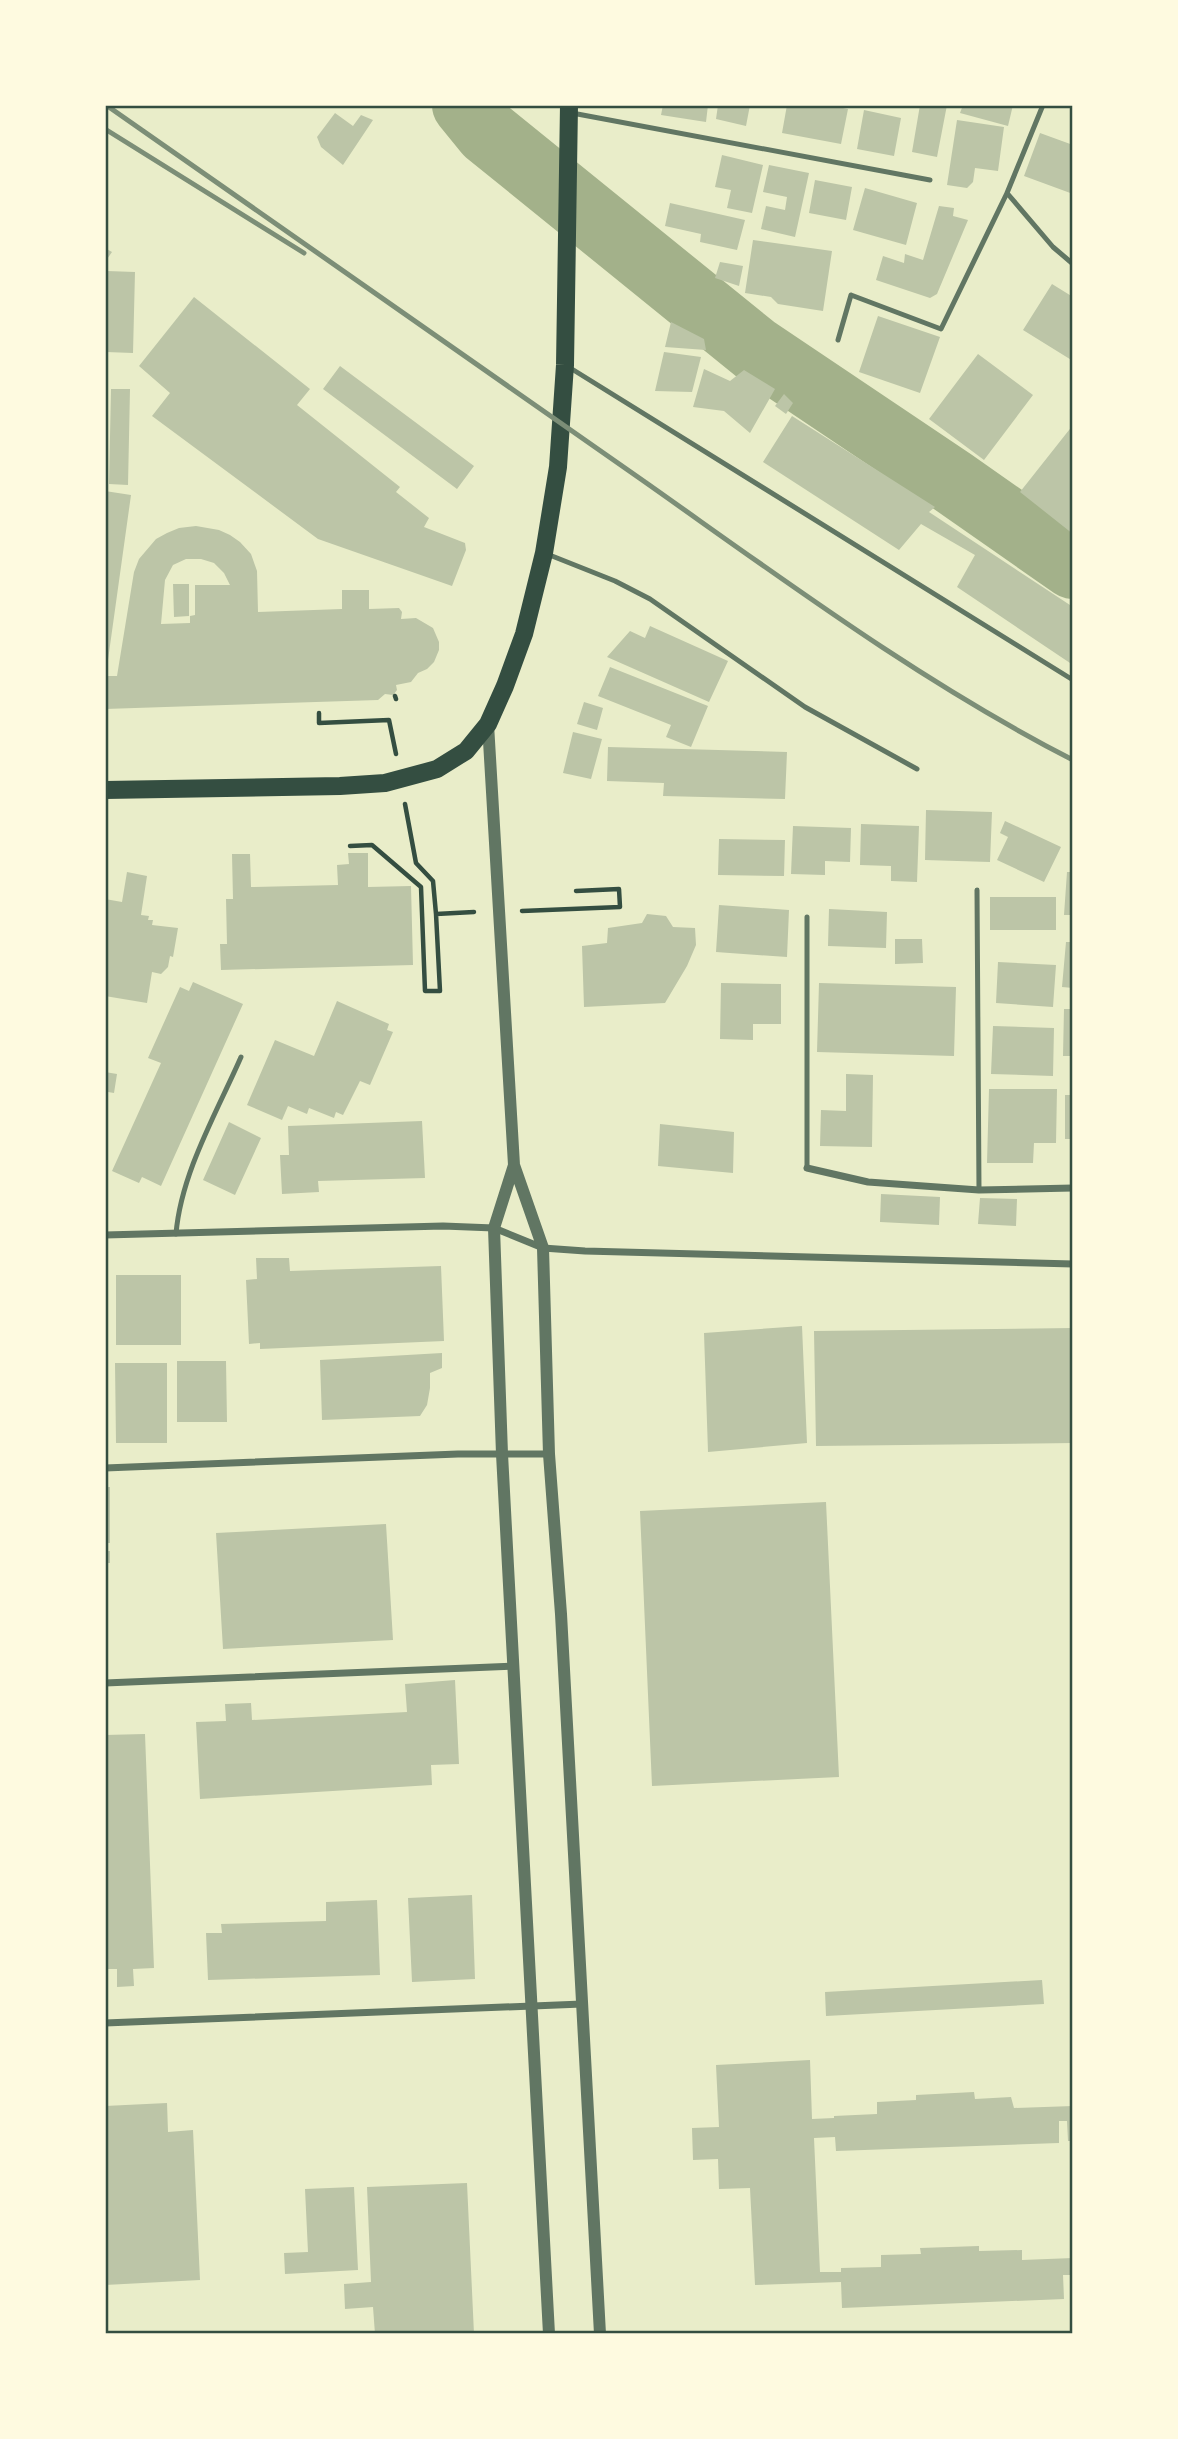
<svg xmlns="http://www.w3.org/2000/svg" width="1178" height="2439" font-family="'Libre Baskerville',serif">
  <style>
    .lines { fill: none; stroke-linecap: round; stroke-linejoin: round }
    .river { stroke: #a3b18a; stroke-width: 66 }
    .building { fill: #bcc5a7; fill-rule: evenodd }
    .path { stroke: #344e41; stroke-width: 4.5 }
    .service { stroke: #617663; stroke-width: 5 }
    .minor { stroke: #617663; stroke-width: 7 }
    .tertiary { stroke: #617663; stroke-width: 12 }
    .primary { stroke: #344e41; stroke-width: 18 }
    .rail { stroke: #7c8e77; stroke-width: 5 }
    .neatline { fill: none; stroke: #344e41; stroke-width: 2.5 }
  </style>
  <rect width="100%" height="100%" fill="#e9edc9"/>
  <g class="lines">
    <path class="river" d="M465,105L487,132L755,349L953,482L1073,566"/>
  </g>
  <path class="building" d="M663,105H708L706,122L661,115Z
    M718,105H750L746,126L716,119Z
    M787,105H828L848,109L841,144L782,133Z
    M920,105H947L937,157L912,152Z
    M963,105H1013L1008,126L960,113Z
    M864,110L901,118L894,156L857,149Z
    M335,113L353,126L361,115L373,120L343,165L321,147L317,137Z
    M957,120L1004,127L998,171L975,168L973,182L967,188L947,185Z
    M1040,133L1073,145V194L1024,176Z
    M722,155L763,165L752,213L727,208L731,190L715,187Z
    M769,165L809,173L795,237L761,229L766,206L785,210L787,197L763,192Z
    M815,180L852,187L846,220L809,213Z
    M865,188L917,203L906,245L853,230Z
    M670,203L745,220L737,250L700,242L701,234L665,226Z
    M939,206L954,208L953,216L968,220L937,294L930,298L876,280L883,256L904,263L905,254L923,260Z
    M753,240L832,251L823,311L778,304L771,297L745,293Z
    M105,248L112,252L105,262Z
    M720,262L743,266L739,286L715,278Z
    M107,271L135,272L133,353L106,352Z
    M1052,284L1073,297V361L1023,330Z
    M194,297L310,389L297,405L400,487L396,492L429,518L424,527L465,543L466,550L452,586L318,539L152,416L170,393L139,366Z
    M878,316L940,337L920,393L859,372Z
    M671,322L704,339L706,350L665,347Z
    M664,352L701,357L692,392L655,391Z
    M978,354L1033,395L984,460L929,419Z
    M340,366L474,466L457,489L323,389Z
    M704,369L730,381L744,370L775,389L750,433L724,411L693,407Z
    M111,389H130L128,485L109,484Z
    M784,394L793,403L786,414L775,406Z
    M792,416L935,507L929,512L1073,607V665L957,587L975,555L921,524L899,550L763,462Z
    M1073,425V534L1020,492Z
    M105,491L131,495L107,667H105Z
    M196,526L219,530L230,535L240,542L251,554L257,571L258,612L342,609V590H369V609L399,608L402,612L401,619L416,618L433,628L439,642V650L434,662L427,669L418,673L411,682L396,685L397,690L393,695L385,694L378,700L105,709V676H117L134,572L139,559L156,539L167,533L179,528ZM186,559H201L214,563L224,573L230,585H195V615L190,616V623L161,624L165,580L173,565Z
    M173,584H189V616L174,617Z
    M650,626L728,661L709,702L607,657L630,631L645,638Z
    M610,667L708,706L691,747L666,737L671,725L598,696Z
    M584,702L603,708L597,730L577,724Z
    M573,732L602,739L591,779L563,773Z
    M608,747L787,752L785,799L663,796L664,783L607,781Z
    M926,810L992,812L990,862L925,860Z
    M1005,821L1061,847L1044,882L997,860L1008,837L1000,833Z
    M861,824L919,826L917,882L891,881V866L860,865Z
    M793,826L851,828L850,862L825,861V875L791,874Z
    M719,839L785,840L784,876L718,875Z
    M348,853H368V887L411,886L413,965L221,970L220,944H227L226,899H233L232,854H250L251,887L338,885L337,865L349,864Z
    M127,872L147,876L141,915L149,916L148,920H153L152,925L178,928L173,957L170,956L168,967L161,974L152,972L147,1003L105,996V899L122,902Z
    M1067,872H1073V915H1064Z
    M990,897H1056V930H990Z
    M719,905L789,910L787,957L716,952Z
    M829,909L887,912L886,948L828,946Z
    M647,914L666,916L673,927L695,928L696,945L687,966L665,1003L584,1007L582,946L607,943L608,928L642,923Z
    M895,939H922L923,963L895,964Z
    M1066,942H1073V988L1062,987Z
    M998,962L1056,965L1053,1007L996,1003Z
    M193,982L243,1004L161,1186L142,1177L139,1183L112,1171L161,1063L148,1058L180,987L189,991Z
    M721,983L781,984V1024H753V1040L720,1039Z
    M819,983L956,987L954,1056L817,1052Z
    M337,1001L389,1024L387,1030L393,1032L370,1085L360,1081L343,1115L336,1112L334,1118L309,1108L307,1114L288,1106L282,1120L247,1105L275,1040L314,1056Z
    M1064,1009H1073V1056H1063Z
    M993,1026L1054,1028L1053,1076L991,1074Z
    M105,1072L117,1074L114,1093L108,1092L106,1104Z
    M846,1074L873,1075L872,1147L820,1146L821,1110L846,1111Z
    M989,1089H1057L1056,1143H1034L1033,1163H987Z
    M1065,1095H1073V1139H1065Z
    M422,1121L425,1178L318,1181L319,1192L282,1194L280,1155H289L288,1126Z
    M229,1122L261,1138L235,1195L203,1180Z
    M660,1124L734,1132L733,1173L658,1166Z
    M881,1194L940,1197L939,1225L880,1222Z
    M980,1198L1017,1199L1016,1226L978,1224Z
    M256,1258H289L290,1271L441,1266L444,1341L260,1349V1343L249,1344L246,1280L257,1279Z
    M116,1275H181V1345H116Z
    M802,1326L807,1443L708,1452L704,1333Z
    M1073,1328V1443L816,1446L814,1331Z
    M442,1353V1368L430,1373V1388L427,1405L420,1416L322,1420L320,1360Z
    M177,1361H226L227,1422H177Z
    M115,1363H167V1443H116Z
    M105,1487H110V1543H105Z
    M826,1502L839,1777L652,1786L640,1511Z
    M386,1524L393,1640L223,1649L216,1533Z
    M105,1551H110V1563H105Z
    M455,1680L459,1764L431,1765L432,1785L200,1799L196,1722L226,1721L225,1704L251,1703L252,1720L407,1712L405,1684Z
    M145,1734L154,1968L133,1969L134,1986L117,1987V1969H105V1735Z
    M472,1895L475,1979L412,1982L408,1898Z
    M377,1900L380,1975L208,1980L206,1933H222L221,1924L326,1921V1902Z
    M1042,1980L1044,2004L826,2016L825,1992Z
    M810,2060L812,2119L834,2118V2116L877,2114V2102L916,2100V2095L974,2092L975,2099L1011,2097L1014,2108L1073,2106V2141H1068L1067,2121H1059V2143L836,2151L835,2137L814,2138L820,2272H841V2268L881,2267V2255L921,2254L920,2248L979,2246V2251L1022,2250V2260L1073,2258V2275H1063L1064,2299L842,2308L841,2282L755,2285L750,2188L719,2189L718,2159L693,2160L692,2128L719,2127L716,2065Z
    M167,2103L168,2132L193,2130L200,2280L105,2285V2106Z
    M467,2183L474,2334H375L373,2307L345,2309L344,2284L371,2282L367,2187Z
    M354,2187L358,2270L285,2274L284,2253L308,2252L305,2189Z"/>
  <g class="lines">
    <path class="path" d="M395,696L396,699
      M319,713V723L389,720L396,754
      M405,804L416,863L433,881L436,914L474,912
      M350,846L372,845L421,887L425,991H440L436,914
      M522,911L620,907L619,889L576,891"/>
    <path class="service" d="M1043,105L1007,193L1053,247L1073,264
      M572,113L930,180
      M838,340L851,295L941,329L1007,193
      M567,366L1073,680
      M547,554L615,581L650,599L805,707L917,769
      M977,890L979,1190
      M807,1168V917
      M176,1234C181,1173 217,1112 241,1057"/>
    <path class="minor" d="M807,1168L868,1182L979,1190L1073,1188
      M105,1235L443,1226L494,1228L543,1248L585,1251L1073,1264
      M105,1468L458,1454H549
      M105,1683L514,1666
      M105,2023L582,2004"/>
    <path class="tertiary" d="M488,724L514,1165L543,1248L549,1454L561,1614L600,2334
      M514,1165L494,1228L502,1454L549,2334"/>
    <path class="primary" d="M105,790L340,786L385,783L437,769L466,751L488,724L505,686L524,634L544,553L558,467L565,365L569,105"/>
    <path class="rail" d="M106,105C287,230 466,356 645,482C784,580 921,682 1073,760
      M105,129L304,253"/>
  </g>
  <rect width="1178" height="2439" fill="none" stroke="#fefae0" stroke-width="214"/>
  <rect x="107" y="107" width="964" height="2225" class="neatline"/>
</svg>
